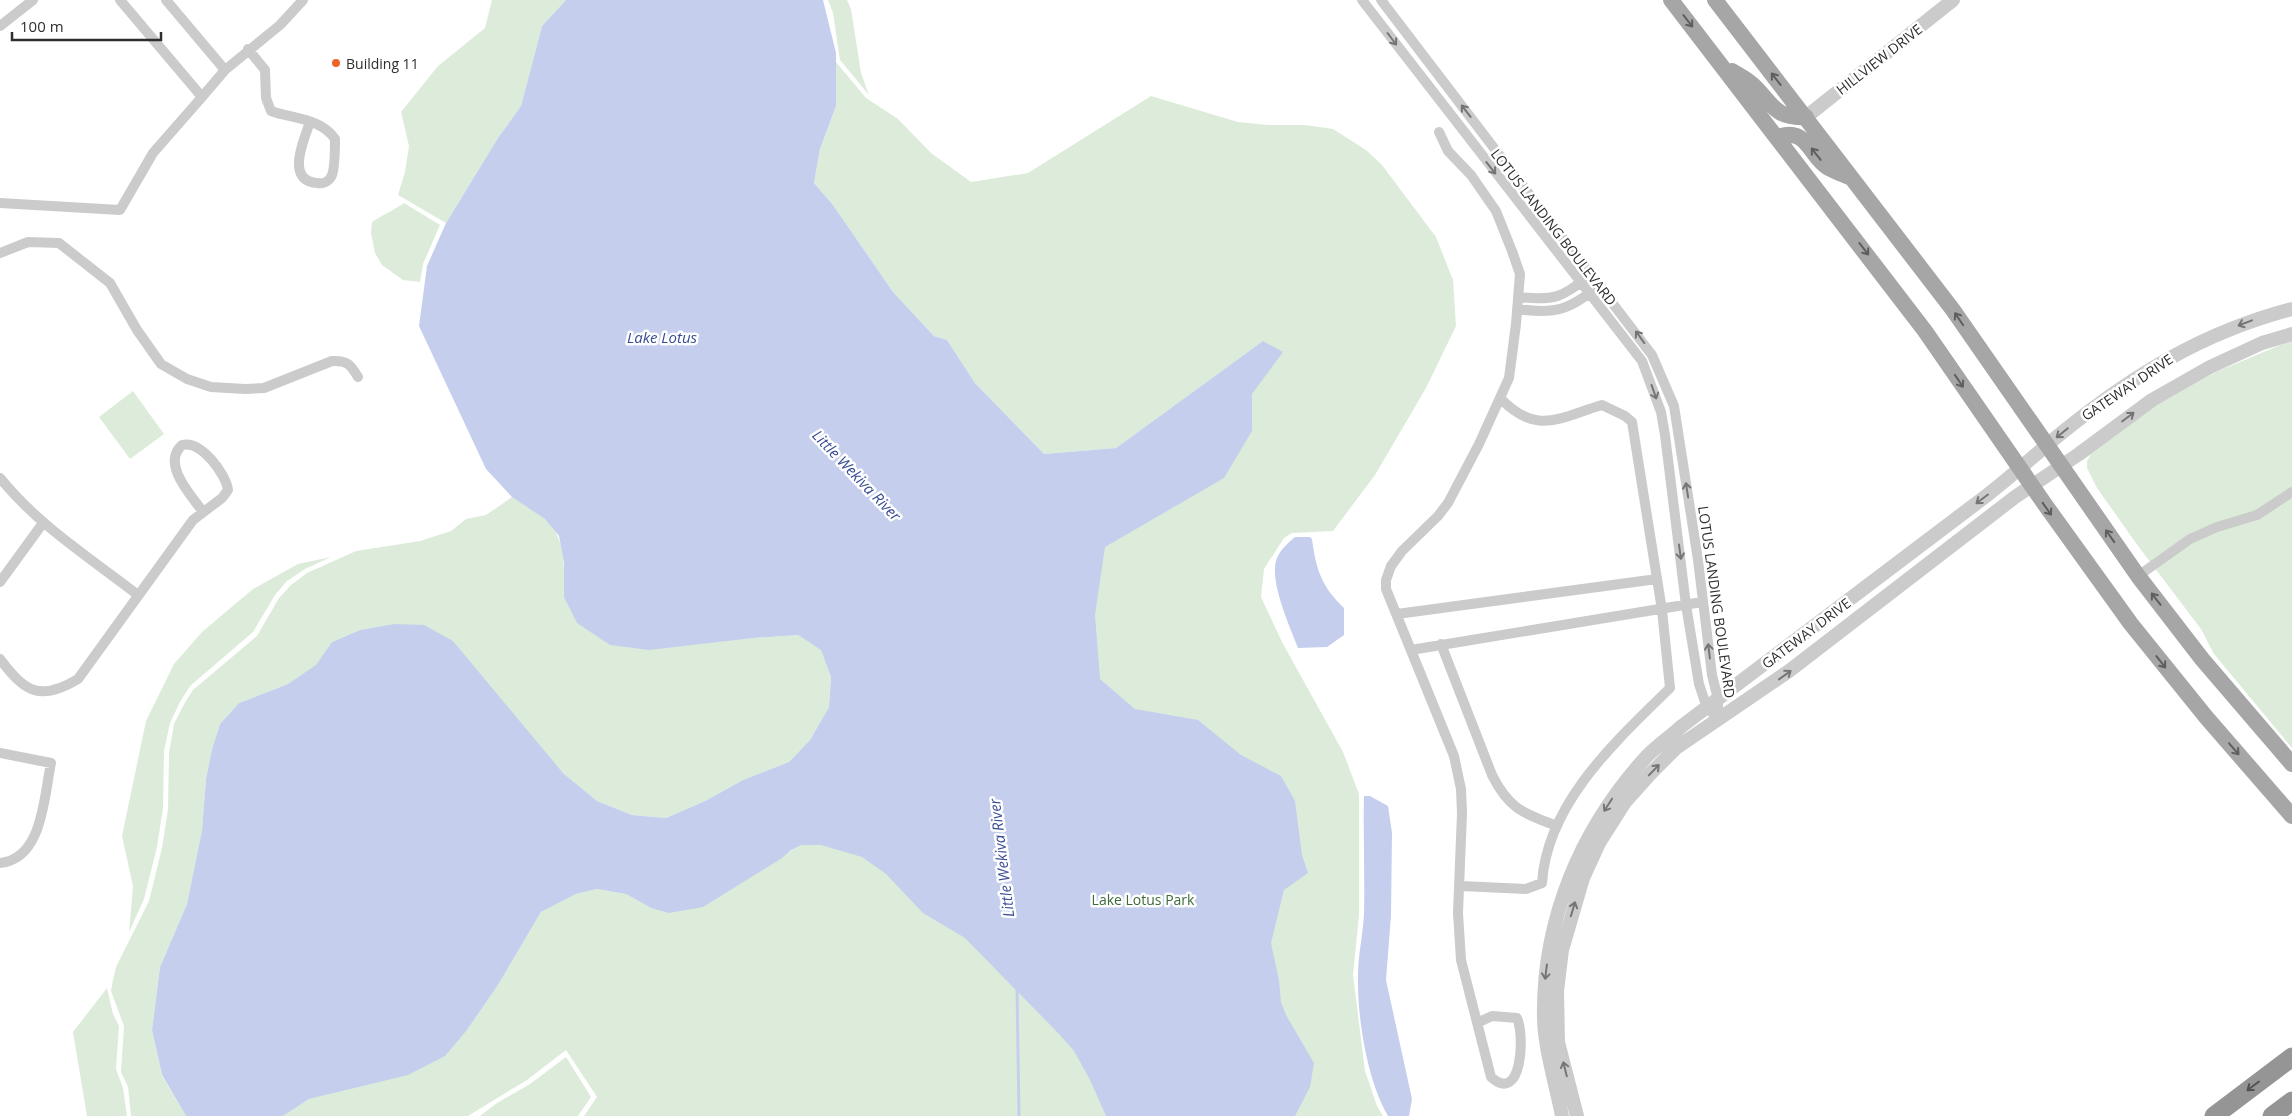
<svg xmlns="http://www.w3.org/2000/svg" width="2292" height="1116" font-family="'Open Sans',sans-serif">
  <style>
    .green { fill: #ddecda }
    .water { fill: #c5ceed }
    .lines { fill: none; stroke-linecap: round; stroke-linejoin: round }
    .stream { stroke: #c5ceed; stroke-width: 3 }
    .minor { stroke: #cbcbcb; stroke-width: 10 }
    .tertiary { stroke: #cbcbcb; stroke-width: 14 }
    .primary { stroke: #a6a6a6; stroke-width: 16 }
    .motorway { stroke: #959595; stroke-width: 19 }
    .oneway { stroke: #5e5e5e }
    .oneway2 { stroke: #757575 }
    .oneway3 { stroke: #525252 }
    .poi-dot { fill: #ed6628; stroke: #fff; stroke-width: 2 }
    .labels { text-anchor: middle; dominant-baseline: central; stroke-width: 5; stroke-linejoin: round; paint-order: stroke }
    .street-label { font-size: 14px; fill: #2e2e2e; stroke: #fff }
    .poi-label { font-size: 14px; fill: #2e2e2e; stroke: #fff; text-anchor: start }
    .park-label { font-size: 14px; fill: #3d6b39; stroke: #fff }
    .water-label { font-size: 15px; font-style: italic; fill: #384c93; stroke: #fff }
  </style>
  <rect width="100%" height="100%" fill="#fff"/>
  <path class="green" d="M492,0H566L542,26L521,106L498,138L446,223L398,195L405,172L409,146L401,112L438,66L485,28Z
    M828,0H847L851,9L861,73L869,95L840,60L833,13Z
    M836,62L866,98L898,119L931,153L971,182L1028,173L1151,96L1238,122L1268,125H1305L1333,129L1366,150L1382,165L1436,237L1453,280L1456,326L1426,388L1375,475L1333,531L1292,533L1284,538L1264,569L1261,597L1282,642L1343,752L1359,794V915L1353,975L1365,1071L1377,1106L1383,1116H584L597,1097L566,1050L527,1080L468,1116H283L309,1099L355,1087L467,1030L498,985L541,912L576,894L597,889L626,894L651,908L755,873L799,846L998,547L1263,341L1116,448L1044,454L975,383L947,340L934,336L893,292L833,205L814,183L820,149L836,106Z
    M404,203L440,225L423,264L420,282L403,280L382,265L375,253L371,233L372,222C382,215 393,211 404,203Z
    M2292,340V748L2214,654L2201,629L2138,546L2097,488L2087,468V461L2091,454L2153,407L2216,372Z
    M133,391L164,434L130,459L99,417Z
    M512,497C522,504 536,510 545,519C567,538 564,570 564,597L753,638L798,635L821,649L831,677L829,707L810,740L789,762L743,780L705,801L666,818L632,815L597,801L563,773L360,630L332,642L316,666L288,684L239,703L220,724L212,749L206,779L202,830L187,904L160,967L152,1030L162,1076L186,1116H131L128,1087L121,1072L124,1026L111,991L113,980L116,967L149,901L162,848L168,809L169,753L174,724L184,704L193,690L257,636L279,598L291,585L307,573L356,551L420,541L451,531L466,519L486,515Z
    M331,557L305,569L287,581L275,595L253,632L190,686L180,702L170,723L164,751L163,808L157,847L144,899L129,932L133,886L122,836L146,721L174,664L202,632L253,589L298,564Z
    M107,988L113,1014L119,1026L116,1069L123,1088L127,1116H87L73,1032Z
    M566,1057L591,1097L578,1116H480L497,1103L530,1084Z"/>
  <path class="water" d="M566,0H823L836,53V106L820,149L814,183L833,205L893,292L934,336L947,340L975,383L1044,454L1116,448L1263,341L1283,352L1252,394V431L1224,478L1105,547L1095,615L1100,679L1135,709L1198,720L1241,755L1281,776L1295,801L1302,855L1308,873L1284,890L1271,943L1279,980L1281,1002L1286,1015L1314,1063L1310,1087L1295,1116H1106L1090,1080L1074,1051L1059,1034L965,938L923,913L886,874L862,857L821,845H801L790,851L782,858L703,907L669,913L651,908L626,894L597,889L576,894L541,912L498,985L467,1030L445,1056L408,1075L309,1099L283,1116H186L162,1075L152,1030L160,967L187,904L202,830L206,779L212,749L220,724L239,703L288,684L316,665L332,642L360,630L395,624L424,625L453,641L563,773L597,801L632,815L666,818L705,801L743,780L789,762L810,740L829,707L831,677L821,650L798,635L753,638L649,650L610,645L577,623L564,597V563L559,536L545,519L512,497L486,469L419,326L427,266L446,223L498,138L521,106L542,26Z
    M1295,537H1310L1312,539C1316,570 1322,587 1344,608V635L1327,647L1298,648C1290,627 1268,579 1277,558C1281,549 1288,543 1295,537Z
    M1364,796H1370L1388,806L1392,833L1391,915L1386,980L1412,1099L1409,1116H1388C1367,1080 1357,1017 1358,975C1358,955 1363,935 1364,914C1365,875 1363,835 1364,796Z"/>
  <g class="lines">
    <path class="stream" d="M1017,989L1019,1116"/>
    <path class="minor" d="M166,0L225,70L280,25L303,0
      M1362,0L1642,361L1661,412L1665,435L1686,605L1699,684L1707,708L1718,718
      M1381,0L1652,355L1674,406L1698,560L1712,675L1718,699V718
      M0,26L33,0
      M248,49L265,70L266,98L271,111C293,119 321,118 335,139C335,148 335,171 331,177C328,182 322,184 317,183C285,180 304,140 310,122
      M202,97L225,70
      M1439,132L1448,151L1471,175L1496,211L1512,251L1520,274L1516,324L1509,378L1479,444L1448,503L1438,516L1402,551L1391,566L1386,580V589L1454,756L1461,789L1462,813L1458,913L1461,960L1491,1077C1522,1105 1525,1036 1517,1018L1492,1016L1477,1023
      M0,203L120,210L153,153L202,97L120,0
      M0,253L28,242L59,243L110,283L137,330L161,364L187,379L211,387L245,389L264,388L332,361C347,360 351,365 358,377
      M1518,297C1558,301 1561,297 1592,274
      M1517,309C1559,315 1568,309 1601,285
      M0,478C38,525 90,558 138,595
      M2138,576L2190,539L2217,527L2257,515L2292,492
      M0,582L43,523
      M1397,614L1657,579
      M1441,644L1492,775C1509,809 1523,813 1557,826
      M1411,650L1702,602
      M0,659C25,692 40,702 78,679L193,520L222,498L228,490C226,474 201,440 182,445C161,464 191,495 203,512
      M0,753L51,763C44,796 43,859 0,863
      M1461,886L1526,889L1542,883C1547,803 1616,741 1670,688L1662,610L1632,422L1625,416L1602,405C1558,418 1537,436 1500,398"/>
    <path class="tertiary" d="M1806,117L1953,0
      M1562,1116C1556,1084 1545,1051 1544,1019C1542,920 1581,828 1647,756C1658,745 1671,736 1682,726C1784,650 1885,573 1986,496C2013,475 2038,452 2064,431C2135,374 2204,332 2292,309
      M1577,1116L1558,1042L1557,991L1562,950L1583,878L1599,843L1625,802L1651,773L1676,748L1789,671L2015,497L2079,454L2152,400L2210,367L2262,343L2292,334"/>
    <path class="primary" d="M1671,0L1925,331L2046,506L2131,624L2206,717L2292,816
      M1715,0L1953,310L2138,576L2202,659L2292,764
      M1732,71C1740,76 1749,80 1755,87C1773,105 1776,119 1806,117
      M1777,137C1808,127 1808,154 1827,167C1834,171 1842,174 1849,177"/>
    <path class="motorway" d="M2214,1116L2292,1057
      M2272,1116L2292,1101"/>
  </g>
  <defs><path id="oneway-shaft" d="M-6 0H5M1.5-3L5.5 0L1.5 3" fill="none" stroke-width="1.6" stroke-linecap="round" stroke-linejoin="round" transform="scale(1.25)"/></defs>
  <g class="oneway">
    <use href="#oneway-shaft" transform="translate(1688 21) rotate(52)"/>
    <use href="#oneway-shaft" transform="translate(1776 79) rotate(-128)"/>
    <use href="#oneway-shaft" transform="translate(1816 154) rotate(-128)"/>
    <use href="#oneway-shaft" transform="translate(1864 249) rotate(52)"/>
    <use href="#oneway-shaft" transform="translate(1959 319) rotate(-124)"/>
    <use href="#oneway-shaft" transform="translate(1959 381) rotate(56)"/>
    <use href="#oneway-shaft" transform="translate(2047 509) rotate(55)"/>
    <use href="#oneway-shaft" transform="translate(2110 536) rotate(-125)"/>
    <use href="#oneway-shaft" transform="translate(2156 599) rotate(-128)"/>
    <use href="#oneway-shaft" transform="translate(2161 662) rotate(52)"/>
    <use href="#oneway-shaft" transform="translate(2234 749) rotate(49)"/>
  </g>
  <g class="oneway2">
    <use href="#oneway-shaft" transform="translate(1392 39) rotate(53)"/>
    <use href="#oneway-shaft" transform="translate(1466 111) rotate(-128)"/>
    <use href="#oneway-shaft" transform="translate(1491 168) rotate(52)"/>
    <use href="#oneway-shaft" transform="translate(2245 323) rotate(159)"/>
    <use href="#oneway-shaft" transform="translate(1640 337) rotate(-126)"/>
    <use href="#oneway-shaft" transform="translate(1654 392) rotate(71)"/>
    <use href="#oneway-shaft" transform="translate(2128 417) rotate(-37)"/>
    <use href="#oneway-shaft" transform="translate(2062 433) rotate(141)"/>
    <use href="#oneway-shaft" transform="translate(1687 490) rotate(-99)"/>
    <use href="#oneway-shaft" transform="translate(1982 499) rotate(143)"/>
    <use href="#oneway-shaft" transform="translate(1680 552) rotate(82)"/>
    <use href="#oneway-shaft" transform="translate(1709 651) rotate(-97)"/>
    <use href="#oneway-shaft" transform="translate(1785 675) rotate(-36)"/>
    <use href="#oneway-shaft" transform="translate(1654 770) rotate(-46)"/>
    <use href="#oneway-shaft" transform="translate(1608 805) rotate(123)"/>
    <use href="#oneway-shaft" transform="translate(1573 909) rotate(-73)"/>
    <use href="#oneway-shaft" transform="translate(1546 972) rotate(97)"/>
    <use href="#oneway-shaft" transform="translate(1565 1069) rotate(-104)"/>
  </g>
  <use class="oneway3" href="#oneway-shaft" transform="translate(2253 1086) rotate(143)"/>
  <circle class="poi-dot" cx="336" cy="63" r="5"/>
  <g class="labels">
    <g class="street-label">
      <text transform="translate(1879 59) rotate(-38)">HILLVIEW DRIVE</text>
      <text transform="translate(1554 227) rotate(52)">LOTUS LANDING BOULEVARD</text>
      <text transform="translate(2127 387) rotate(-34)">GATEWAY DRIVE</text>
      <text transform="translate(1717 602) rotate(82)">LOTUS LANDING BOULEVARD</text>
      <text transform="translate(1806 633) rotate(-37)">GATEWAY DRIVE</text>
    </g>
    <g class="poi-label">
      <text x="346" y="63">Building 11</text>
    </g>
    <g class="park-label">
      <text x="1143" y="899">Lake Lotus Park</text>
    </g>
    <g class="water-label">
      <text x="662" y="337">Lake Lotus</text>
      <text transform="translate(857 475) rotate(46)">Little Wekiva River</text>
      <text transform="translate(1001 858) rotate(-97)">Little Wekiva River</text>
    </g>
  </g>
  <path d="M12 32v8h149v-8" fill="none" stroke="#2e2e2e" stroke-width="2.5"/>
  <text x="20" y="32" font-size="15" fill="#2e2e2e" stroke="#ffffff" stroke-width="4" paint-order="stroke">100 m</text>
</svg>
